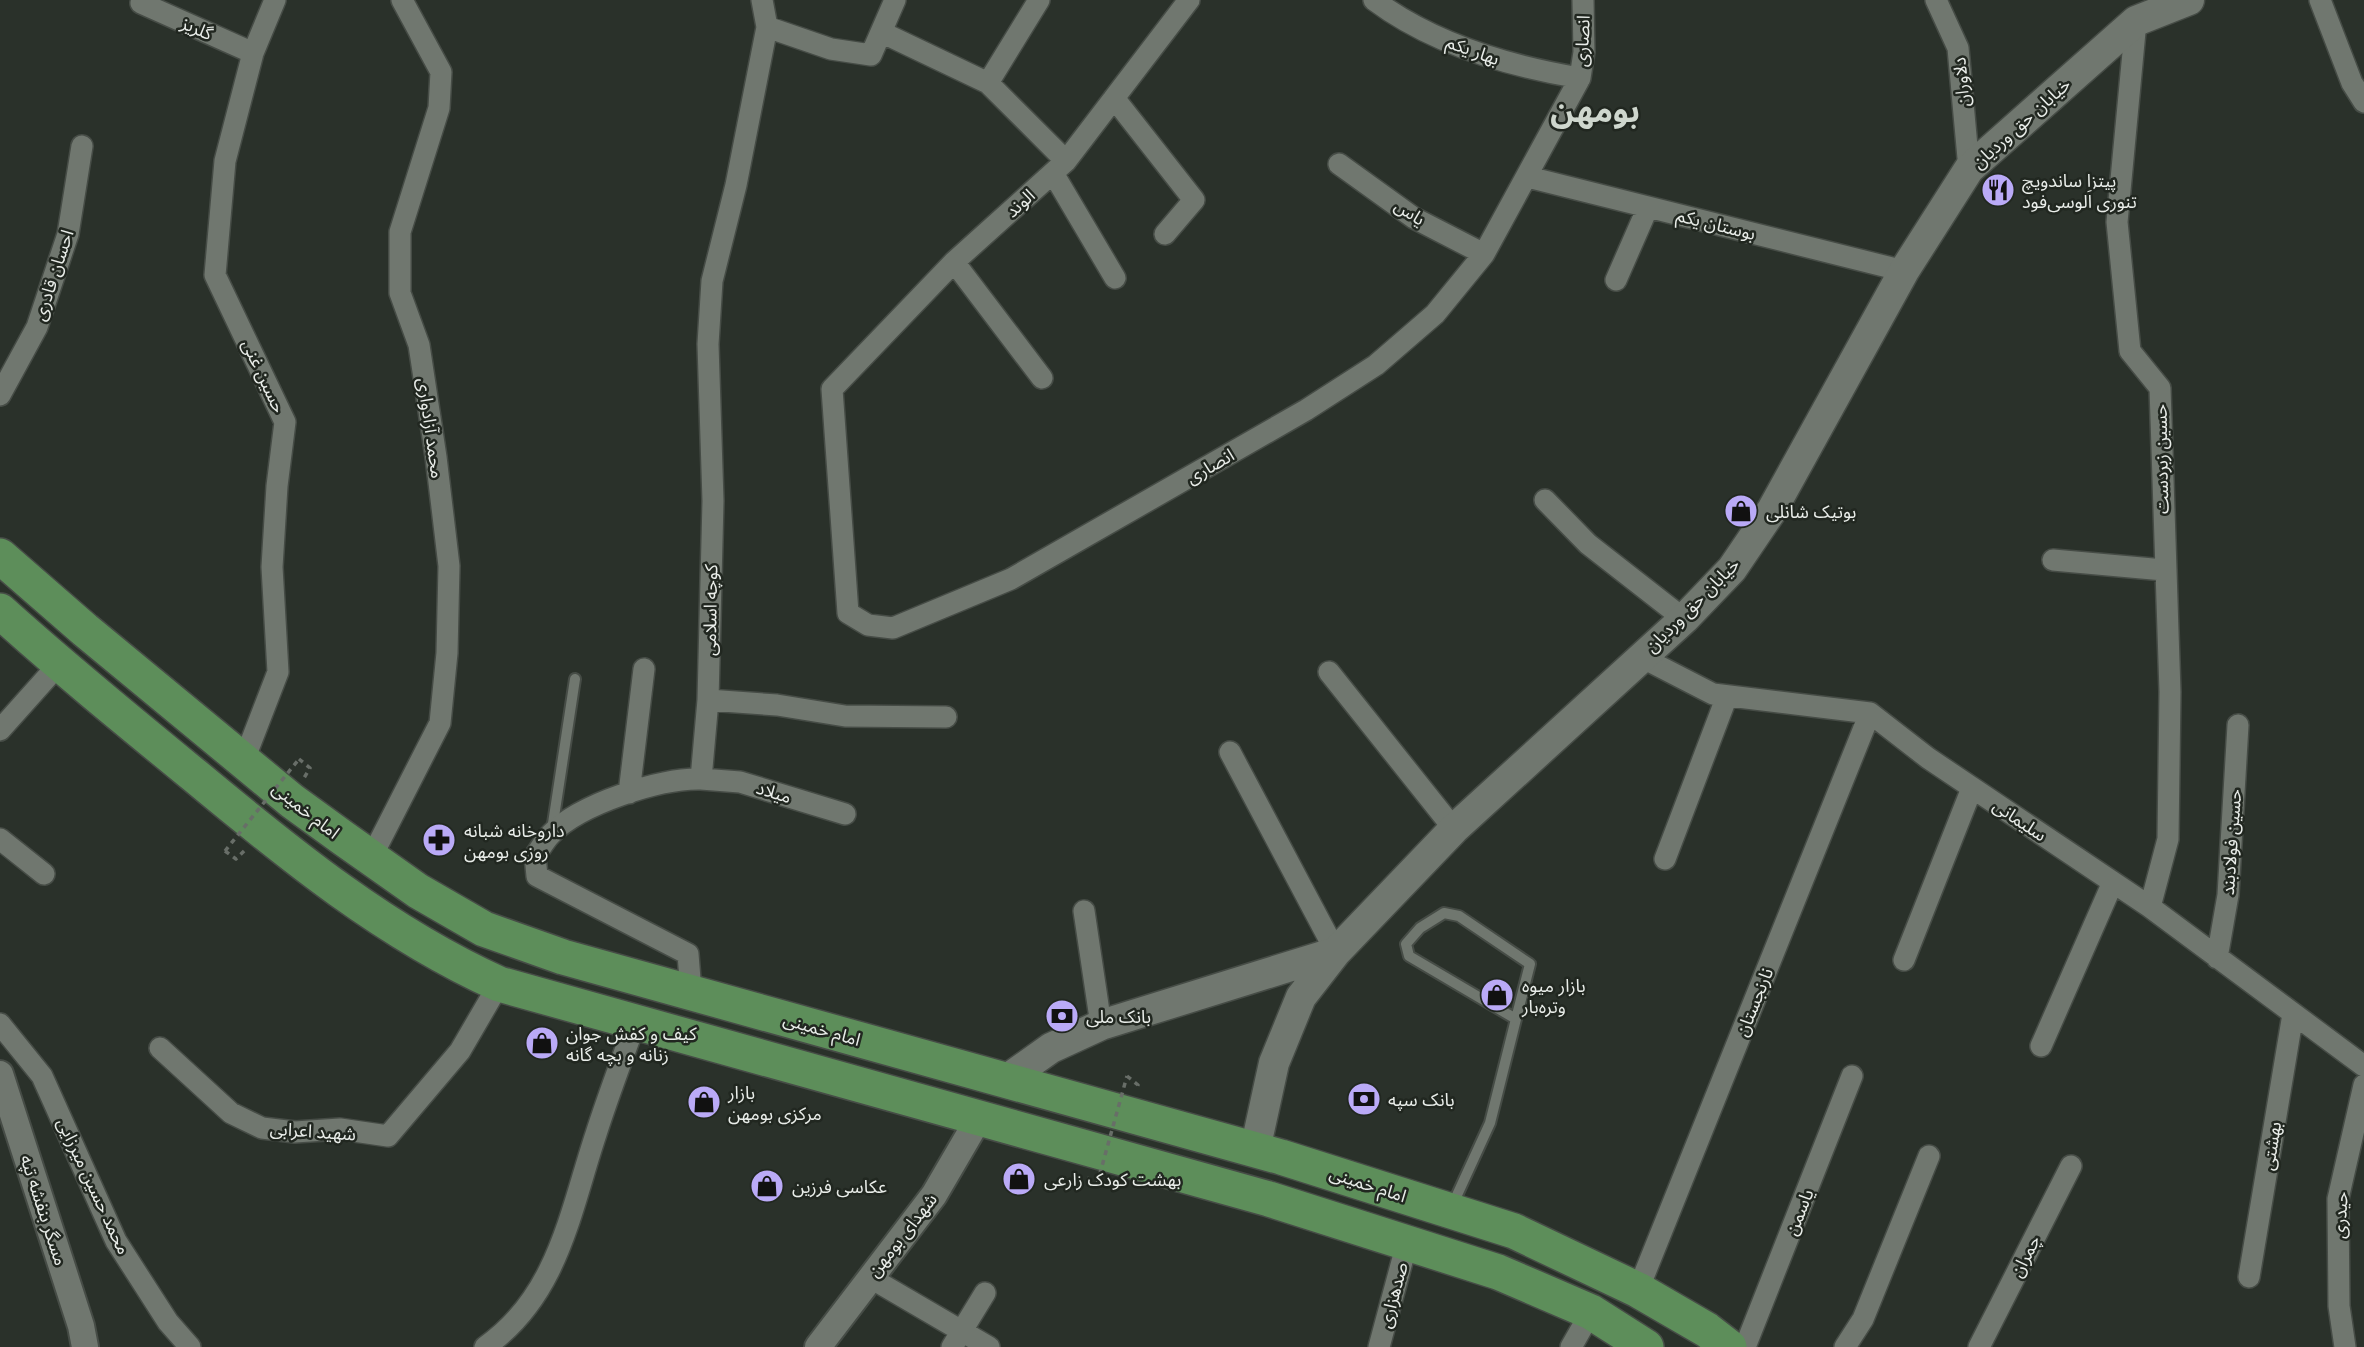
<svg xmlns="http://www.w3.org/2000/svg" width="2364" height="1347" font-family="Raleway,'Noto Sans Arabic',sans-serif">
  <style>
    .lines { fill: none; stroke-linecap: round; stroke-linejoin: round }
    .service-casing { stroke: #464c46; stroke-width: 14 }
    .minor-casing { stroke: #464c46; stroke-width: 24 }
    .tertiary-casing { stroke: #464c46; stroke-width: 30 }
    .secondary-casing { stroke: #464c46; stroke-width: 33 }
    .trunk-casing { stroke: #464c46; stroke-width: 38 }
    .path { stroke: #686e68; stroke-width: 3.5; stroke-dasharray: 5 5; stroke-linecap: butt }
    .service { stroke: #70776f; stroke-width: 10 }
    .minor { stroke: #70776f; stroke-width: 21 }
    .tertiary { stroke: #70776f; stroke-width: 26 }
    .secondary { stroke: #70776f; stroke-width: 30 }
    .trunk { stroke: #5d8e5a; stroke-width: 35 }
    .path-bridge { stroke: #686e68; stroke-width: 3.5; stroke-dasharray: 5 5; stroke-linecap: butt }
    .labels { text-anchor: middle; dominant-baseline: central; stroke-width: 5; stroke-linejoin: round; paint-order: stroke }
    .street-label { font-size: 18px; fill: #e9ede9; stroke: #212720 }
    .poi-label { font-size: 18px; fill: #e9ede9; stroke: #212720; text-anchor: start }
    .town-label { font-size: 32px; font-weight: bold; fill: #cfd7ce; stroke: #212720 }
  </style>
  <rect width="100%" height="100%" fill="#2a312a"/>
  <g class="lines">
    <defs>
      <path id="service" d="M552,830L575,679
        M1452,1206L1490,1123L1516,1019L1409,956L1406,944L1420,928L1444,913L1459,916L1530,964L1516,1019"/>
      <path id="minor" d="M1189,0L1066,161L954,262L832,389L848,613L868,625L893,628L1011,579L1306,410L1376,365L1435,314L1484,254L1580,78L1584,52L1583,0
        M1374,0C1433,44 1508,66 1580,78
        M1936,0L1958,48L1969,169
        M2320,0L2352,83L2364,102
        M141,3L253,53
        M2136,21L2117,222L2130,351L2160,388L2170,692L2168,839L2150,907
        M767,27L831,49L871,55L895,0
        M881,32L988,83L1066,161
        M988,83L1039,0
        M1114,98L1194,200L1165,234
        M1339,164L1414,218L1484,254
        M1053,173L1115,278
        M1528,177L1904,271
        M954,262L1042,378
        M1616,280L1648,207
        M0,395L37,327L68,234L82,146
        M1545,500L1588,544L1684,619
        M2053,560L2164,570
        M1641,657L1713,694L1870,713L1928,758L2150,907L2364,1066
        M1329,672L1454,829
        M708,700L777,705L845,716L946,717
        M0,730L59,664
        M1230,752L1336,952
        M244,760L278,672L272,567L277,486L285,422L215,275L225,161L253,53L275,0
        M701,779L740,782L845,814
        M629,793L644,669
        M0,839L44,874
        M371,858L440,723L447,653L449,566L436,457L419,345L400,293V232L439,108L441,72L402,0
        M1665,859L1727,696
        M1084,911L1101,1025
        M2217,958L2228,895L2238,725
        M1904,960L1972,788
        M691,992L688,954L537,876L535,856C540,849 545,840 551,834C580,804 660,778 701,779L708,700L713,501L708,344L712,281L736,185L767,27L762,0
        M0,1024L42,1076L116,1241L168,1322L190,1347
        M2041,1046L2113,882
        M160,1048L231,1113L262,1128L295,1132L340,1129L388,1136L460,1051L499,984
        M869,1277L989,1347
        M2249,1277L2293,1014
        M1638,1290L1870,713
        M485,1347C558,1296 570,1212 596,1134C608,1096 622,1060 635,1023
        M952,1347L985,1293
        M1379,1347L1407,1243
        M1571,1347L1591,1312
        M1745,1347L1852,1076
        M1845,1347L1863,1319L1929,1156
        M1979,1347L2071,1166
        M2345,1347L2339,1306L2338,1199L2364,1085"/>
      <path id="tertiary" d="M0,1074L81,1326L85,1347
        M818,1347L934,1195L979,1118"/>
      <path id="secondary" d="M1006,1080L1051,1048L1101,1025L1336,952
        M1255,1150L1274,1063L1301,997L1336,952L1454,829L1684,619L1732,569L1772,510L1904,271L1969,169L2136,21L2189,0"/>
      <path id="trunk" d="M0,556L85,630L292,801L343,838L418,891L484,929L563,957L1281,1157L1514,1231L1638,1290L1707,1330L1729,1347
        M0,611C63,668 128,721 194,775C289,854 386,933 499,984L1269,1199L1498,1272L1591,1312L1646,1347"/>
    </defs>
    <use href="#service" class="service-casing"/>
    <use href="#minor" class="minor-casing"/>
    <use href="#tertiary" class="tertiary-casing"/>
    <use href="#secondary" class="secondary-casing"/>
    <use href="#trunk" class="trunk-casing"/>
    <path class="path" d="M299,759L310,768L304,778
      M225,851L236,859L245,850
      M1127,1076L1138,1085L1136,1090
      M1087,1178L1097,1184"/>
    <use href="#service" class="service"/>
    <use href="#minor" class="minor"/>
    <use href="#tertiary" class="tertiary"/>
    <use href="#secondary" class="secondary"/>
    <use href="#trunk" class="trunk"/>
    <path class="path-bridge" d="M225,851L299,759
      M1097,1184L1127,1076"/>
  </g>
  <defs>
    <symbol id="restaurant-disc" viewBox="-11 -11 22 22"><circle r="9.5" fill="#baaaf7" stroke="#212720"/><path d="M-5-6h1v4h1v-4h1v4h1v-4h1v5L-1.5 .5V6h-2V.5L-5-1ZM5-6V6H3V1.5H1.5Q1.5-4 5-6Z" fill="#111"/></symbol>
    <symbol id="shop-disc" viewBox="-11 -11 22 22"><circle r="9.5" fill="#baaaf7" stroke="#212720"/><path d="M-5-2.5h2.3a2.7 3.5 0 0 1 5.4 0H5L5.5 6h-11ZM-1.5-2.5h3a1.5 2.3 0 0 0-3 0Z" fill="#111"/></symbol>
    <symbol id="pharmacy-disc" viewBox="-11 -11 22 22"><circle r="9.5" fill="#baaaf7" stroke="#212720"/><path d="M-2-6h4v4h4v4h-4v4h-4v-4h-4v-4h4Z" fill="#111"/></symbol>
    <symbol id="bank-disc" viewBox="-11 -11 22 22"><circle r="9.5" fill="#baaaf7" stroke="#212720"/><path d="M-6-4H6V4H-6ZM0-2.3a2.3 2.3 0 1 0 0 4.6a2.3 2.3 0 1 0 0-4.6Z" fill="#111"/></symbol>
  </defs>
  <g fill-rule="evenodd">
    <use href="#restaurant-disc" x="1979" y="171" width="38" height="38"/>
    <use href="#shop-disc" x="1722" y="492" width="38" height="38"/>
    <use href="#pharmacy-disc" x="420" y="821" width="38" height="38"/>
    <use href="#shop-disc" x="1478" y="976" width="38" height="38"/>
    <use href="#bank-disc" x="1043" y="997" width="38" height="38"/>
    <use href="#shop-disc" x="523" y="1024" width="38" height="38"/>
    <use href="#bank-disc" x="1345" y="1080" width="38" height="38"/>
    <use href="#shop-disc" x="685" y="1083" width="38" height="38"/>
    <use href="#shop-disc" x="1000" y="1160" width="38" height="38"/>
    <use href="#shop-disc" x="748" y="1167" width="38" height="38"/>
  </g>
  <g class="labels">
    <g class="street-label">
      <text transform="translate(197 28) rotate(24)">گلریز</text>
      <text transform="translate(1582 41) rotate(-87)">انصاری</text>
      <text transform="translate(1473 50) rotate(20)">بهار یکم</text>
      <text transform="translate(1961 82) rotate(-95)">دلاوران</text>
      <text transform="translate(2021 123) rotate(-42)">خیابان حق وردیان</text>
      <text transform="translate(1020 203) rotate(-42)">الوند</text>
      <text transform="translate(1410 212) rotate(33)">یاس</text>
      <text transform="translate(1716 224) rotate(14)">بوستان یکم</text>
      <text transform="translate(53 275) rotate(-72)">احسان قادری</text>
      <text transform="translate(264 376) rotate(65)">حسین غنی</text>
      <text transform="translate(431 428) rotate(82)">محمد آزادواری</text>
      <text transform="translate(2161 459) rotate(-91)">حسین زبردست</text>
      <text transform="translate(1210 466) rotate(-30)">انصاری</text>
      <text transform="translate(1692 605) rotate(-45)">خیابان حق وردیان</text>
      <text transform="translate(710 610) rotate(-89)">کوچه اسلامی</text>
      <text transform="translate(774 792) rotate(17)">میلاد</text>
      <text transform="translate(306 810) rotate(38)">امام خمینی</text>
      <text transform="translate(2020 820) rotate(34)">سلیمانی</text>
      <text transform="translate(2231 842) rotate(-86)">حسین فولادبند</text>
      <text transform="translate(1754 1002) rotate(-68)">نارنجستان</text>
      <text transform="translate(822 1029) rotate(16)">امام خمینی</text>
      <text transform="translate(313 1131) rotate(4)">شهید اعرابی</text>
      <text transform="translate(2271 1146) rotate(-81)">بهشتی</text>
      <text transform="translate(1368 1184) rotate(18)">امام خمینی</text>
      <text transform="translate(94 1186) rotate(65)">محمد حسین میرزایی</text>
      <text transform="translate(44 1210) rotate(72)">مسگر بنفشه تپه</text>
      <text transform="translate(1799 1212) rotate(-68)">یاسمن</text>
      <text transform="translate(2340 1215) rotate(-87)">حیدری</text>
      <text transform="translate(902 1235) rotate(-52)">شهدای بومهن</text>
      <text transform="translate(2025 1256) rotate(-63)">چمران</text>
      <text transform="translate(1393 1295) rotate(-75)">صدهزاری</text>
    </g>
    <g class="poi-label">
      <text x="2022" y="180">پیتزا ساندویچ<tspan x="2022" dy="21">تنوری اَلوسی‌‌فود</tspan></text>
      <text x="1766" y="511">بوتیک شانلی</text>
      <text x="464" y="830">داروخانه شبانه<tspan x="464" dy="21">روزی بومهن</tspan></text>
      <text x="1522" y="985">بازار میوه<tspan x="1522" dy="21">وتره‌بار</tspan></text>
      <text x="1086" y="1016">بانک ملی</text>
      <text x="566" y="1033">کیف و کفش جوان<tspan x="566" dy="21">زنانه و بچه گانه</tspan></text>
      <text x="728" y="1092">بازار<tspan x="728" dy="21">مرکزی بومهن</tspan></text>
      <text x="1388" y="1099">بانک سپه</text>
      <text x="1044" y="1179">بهشت کودک زارعی</text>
      <text x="792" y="1186">عکاسی فرزین</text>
    </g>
    <g class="town-label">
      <text x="1595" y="110">بومهن</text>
    </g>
  </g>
</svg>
